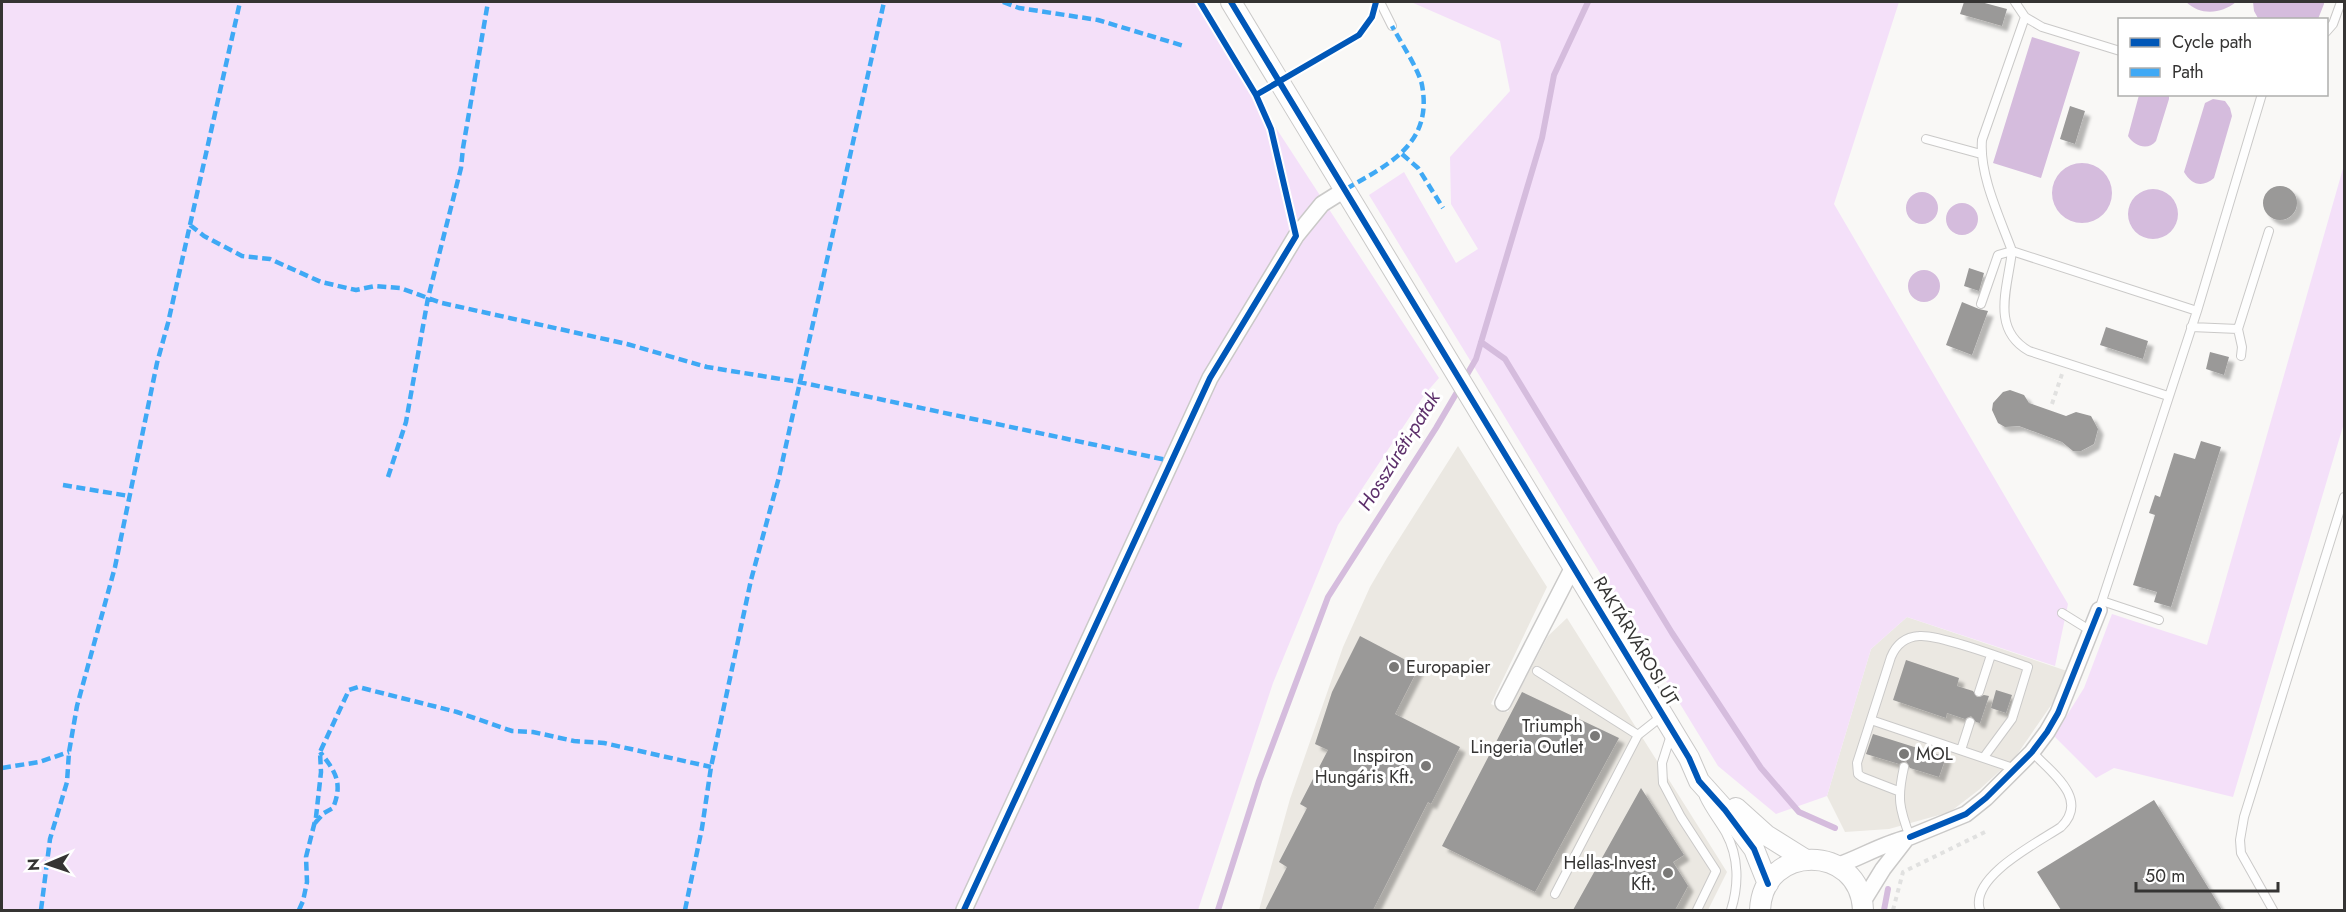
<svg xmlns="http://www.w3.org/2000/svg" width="2346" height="912" font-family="Jost,sans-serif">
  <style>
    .built { fill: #ebe8e2 }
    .green { fill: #f4e0f9 }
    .water { fill: #d5bcdd }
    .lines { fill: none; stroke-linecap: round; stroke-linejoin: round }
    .stream { stroke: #d5bcdd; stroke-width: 6 }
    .building { fill: #9a9998; filter: url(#shadow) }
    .service-casing { stroke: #cac9c8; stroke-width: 10 }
    .minor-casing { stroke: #cac9c8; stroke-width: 18 }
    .tertiary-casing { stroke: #cac9c8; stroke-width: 22 }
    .path { stroke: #e1e1e0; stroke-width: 4; stroke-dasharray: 4.5 4.5; stroke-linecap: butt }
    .service { stroke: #fefefe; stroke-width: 8 }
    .minor { stroke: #fefefe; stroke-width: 15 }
    .tertiary { stroke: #fefefe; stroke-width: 20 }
    .quiet { stroke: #3fa9f5; stroke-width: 4.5; stroke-dasharray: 9 4.5; stroke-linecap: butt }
    .cycleway-casing { stroke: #fff; stroke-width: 10 }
    .cycleway { stroke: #0057b8; stroke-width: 6 }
    .poi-dot { fill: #7a7977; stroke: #fff; stroke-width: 2 }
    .labels { text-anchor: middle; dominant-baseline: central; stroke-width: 6; stroke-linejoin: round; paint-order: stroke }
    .street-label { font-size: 18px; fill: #353433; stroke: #fff }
    .poi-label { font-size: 18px; fill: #353433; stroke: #fff; text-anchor: end }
    .water-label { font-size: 20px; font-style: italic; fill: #5d306b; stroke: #fff }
  </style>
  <defs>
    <filter id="shadow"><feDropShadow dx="5.5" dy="5.5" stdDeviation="1.5" flood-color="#0004"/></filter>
  </defs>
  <rect width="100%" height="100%" fill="#f9f8f6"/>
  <path class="built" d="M1458,446L1547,587L1491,704L1508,712L1548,636L1567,618L1727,872L1708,910H1259L1290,799L1343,647L1370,587L1387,558Z
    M1907,617L2067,671L2056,698L2016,756L1980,789L1950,812L1889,829L1845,832L1827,796L1871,649Z"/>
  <path class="green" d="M2,2H1194L1439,378L1425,394L1338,525L1273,683L1198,910H2Z
    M1411,2H1899L1834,204L2068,604L2055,666L1907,617L1871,649L1827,796L1776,814L1718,766L1369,195L1404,172L1456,263L1478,249L1451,204L1450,157L1510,91L1500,41Z
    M2344,165V423L2233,797L2114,768L2096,778L2054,736L2084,688L2112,614L2207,645Z"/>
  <path class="water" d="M2186,2H2236C2221,14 2201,16 2186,2Z
    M2253,2H2324V4L2318,19L2259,20L2254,11Z
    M2032,37L2080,52L2041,178L1993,163Z
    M2139,95H2169V99L2156,141C2148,151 2134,146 2128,136Z
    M2213,99L2225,101L2230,108L2232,116L2214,178C2202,188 2192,185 2184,172L2205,103Z
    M2052 193a30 30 0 1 1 60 0a30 30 0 1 1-60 0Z
    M2128 214a25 25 0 1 1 50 0a25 25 0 1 1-50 0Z
    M1906 208a16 16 0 1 1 32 0a16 16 0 1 1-32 0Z
    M1946 219a16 16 0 1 1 32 0a16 16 0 1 1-32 0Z
    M1908 286a16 16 0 1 1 32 0a16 16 0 1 1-32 0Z"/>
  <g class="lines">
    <path class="stream" d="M1481,342L1505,359L1672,633L1761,768L1799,812L1835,828
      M1465,378L1476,359L1542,138L1554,75L1588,2
      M1218,910L1259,781L1328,597L1436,428L1460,387
      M1884,910L1888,889"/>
  </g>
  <path class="building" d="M1964,2H1981L2007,9L2002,26L1960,14Z
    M2070,106L2085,111L2075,144L2060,139Z
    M2263 203a17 17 0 1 1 34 0a17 17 0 1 1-34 0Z
    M1969,268L1984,273L1979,291L1964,286Z
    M1962,302L1979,309L1988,311L1972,355L1946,345Z
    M2106,327L2148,341L2143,359L2100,345Z
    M2210,352L2229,357L2224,375L2206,369Z
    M2010,390L2024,395L2029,403L2066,416L2076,412L2091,416L2098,429L2094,444L2081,451H2073L2062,442L2019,426L2005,427L1998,423L1992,410L1993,403L2003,392Z
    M2201,441L2221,447L2171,607L2154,602L2157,592L2133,585L2155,515L2149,513L2155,495L2160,497L2174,453L2195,459Z
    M1360,636L1419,667L1395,714L1460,747L1431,804L1428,802L1373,910H1265L1287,867L1279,862L1307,808L1300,804L1328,750L1315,744L1332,692Z
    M1906,660L1959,678L1957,686L1973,691L1977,697L1984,695L1989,696L1980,723L1976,722L1971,716L1965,719L1947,713L1946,718L1893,700Z
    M1996,690L2012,695L2006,713L1991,708Z
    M1522,692L1619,738L1535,892L1442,846Z
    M1873,734L1946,757L1939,777L1910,768L1906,761L1899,764L1866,754Z
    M1641,788L1684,855L1673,862L1688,886L1675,910H1573Z
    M2154,800L2222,910H2061L2037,872Z"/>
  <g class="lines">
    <defs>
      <path id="service" d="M1380,2L1392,26
        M2015,2L2025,17
        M2326,32L2333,24L2341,2
        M1926,139L1981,154
        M1981,304L1998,255L2012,251C2000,218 1979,175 1982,140L2025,17L2042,27L2120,51
        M2191,327L2238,329L2269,231
        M2238,329L2242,347L2241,356
        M2168,396L2029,351C1990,329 2008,287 2012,251L2197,311
        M2102,601L2159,620
        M2099,610L2197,311L2262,94
        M2062,613L2091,631
        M1537,671L1638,735
        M1979,692L1991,655
        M1871,720L2016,769
        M1671,735L1662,763L1663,783L1681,817L1716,871L1697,910
        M1961,750L1970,722
        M1904,767C1897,798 1899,808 1910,837L1908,838
        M1898,791L1862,777L1858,774L1857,763L1891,657C1896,645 1905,637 1919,636C1939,634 2005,659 2028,667L2012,719L1984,757
        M1704,797C1710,810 1719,821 1726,833C1739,857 1739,885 1731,910
        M1555,894L1638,735L1662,716
        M1980,910C1969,877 2037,843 2061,827C2090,799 2051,772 2032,752
        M2273,910L2241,853L2240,840L2244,817L2344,497"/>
      <path id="minor" d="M1503,703L1574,565
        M1910,837L1966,814L1986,798L2032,752L2047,732L2058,713L2099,610
        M1836,866C1860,858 1882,844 1907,838
        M1862,903L1883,869L1907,838
        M964,910L1210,378L1296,236L1322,204L1346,189"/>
      <path id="tertiary" d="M1231,2L1689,758L1699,781L1725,810L1754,849L1768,884
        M1736,808L1766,835L1806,860
        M1760,910C1763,843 1860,843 1863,910"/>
    </defs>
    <use href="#service" class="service-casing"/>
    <use href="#minor" class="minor-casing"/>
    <use href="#tertiary" class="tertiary-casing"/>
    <path class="path" d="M2052,404L2062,374
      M1893,910L1903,872L1985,832"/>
    <use href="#service" class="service"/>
    <use href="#minor" class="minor"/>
    <use href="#tertiary" class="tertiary"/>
    <path class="quiet" d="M1003,2L1019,8L1098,20L1184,46
      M1402,154L1418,168L1443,208
      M1346,189C1389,164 1433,144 1422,85C1419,70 1400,41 1392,26
      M190,225L204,236L242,256L270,259L321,282L356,290L375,286L400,288L442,303L627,344L707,367L799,382L1171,461
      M388,477L406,422L428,298L461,168L463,148L488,2
      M63,485L129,496
      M2,768L39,762L69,752
      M315,823L324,813L333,808C343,783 336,772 320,752
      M41,910L50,839L67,782L69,752L77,706L115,567L157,363L168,323L240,2
      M299,910L303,901L307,882L306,857L316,817L321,772L320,752L349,690L358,687L457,712L512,731L533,732L574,741L604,743L711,767
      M685,910L702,828L711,767L751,580L779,477L884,2"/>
    <defs>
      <path id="cycleway" d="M1231,2L1689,758L1699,781L1725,810L1754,849L1768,884
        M1256,95L1359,35L1372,17L1376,2
        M1910,837L1966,814L1986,798L2032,752L2047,732L2058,713L2099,610
        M964,910L1210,378L1296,236L1271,129L1256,95L1200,2"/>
    </defs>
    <use href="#cycleway" class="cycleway-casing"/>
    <use href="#cycleway" class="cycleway"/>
  </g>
  <g class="poi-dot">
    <circle cx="1394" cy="667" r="6"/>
    <circle cx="1595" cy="736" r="6"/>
    <circle cx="1904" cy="754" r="6"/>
    <circle cx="1426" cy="766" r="6"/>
    <circle cx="1668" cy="873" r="6"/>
  </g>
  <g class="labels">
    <g class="street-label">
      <text transform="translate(1636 641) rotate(59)">RAKTÁRVÁROSI ÚT</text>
    </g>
    <g class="poi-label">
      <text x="1406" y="667" text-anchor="start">Europapier</text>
      <text x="1583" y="726">Triumph<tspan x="1583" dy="21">Lingeria Outlet</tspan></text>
      <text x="1916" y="754" text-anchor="start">MOL</text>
      <text x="1414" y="756">Inspiron<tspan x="1414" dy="21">Hungáris Kft.</tspan></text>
      <text x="1656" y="863">Hellas-Invest<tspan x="1656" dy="21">Kft.</tspan></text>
    </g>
    <g class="water-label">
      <text transform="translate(1399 451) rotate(-58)">Hosszúréti-patak</text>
    </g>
  </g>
  <rect width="2346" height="912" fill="none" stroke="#353433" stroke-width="6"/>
  <rect x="2118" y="18" width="210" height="78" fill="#ffffff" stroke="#aeaead" stroke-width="1.5"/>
  <rect x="2130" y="38" width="30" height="9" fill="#0057b8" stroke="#aeaead" stroke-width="1.5"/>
  <text x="2172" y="48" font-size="18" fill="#353433">Cycle path</text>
  <rect x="2130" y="68" width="30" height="9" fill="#3fa9f5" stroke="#aeaead" stroke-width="1.5"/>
  <text x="2172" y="78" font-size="18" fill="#353433">Path</text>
  <g transform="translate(48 864) rotate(268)" stroke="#ffffff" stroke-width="4.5" paint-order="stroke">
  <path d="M0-4.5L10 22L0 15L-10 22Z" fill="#353433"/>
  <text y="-9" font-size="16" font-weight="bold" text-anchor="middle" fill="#353433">N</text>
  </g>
  <path d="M2136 882v9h142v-9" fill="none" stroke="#353433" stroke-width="3"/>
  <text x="2145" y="882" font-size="18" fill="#353433" stroke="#ffffff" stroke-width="4.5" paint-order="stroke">50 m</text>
</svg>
